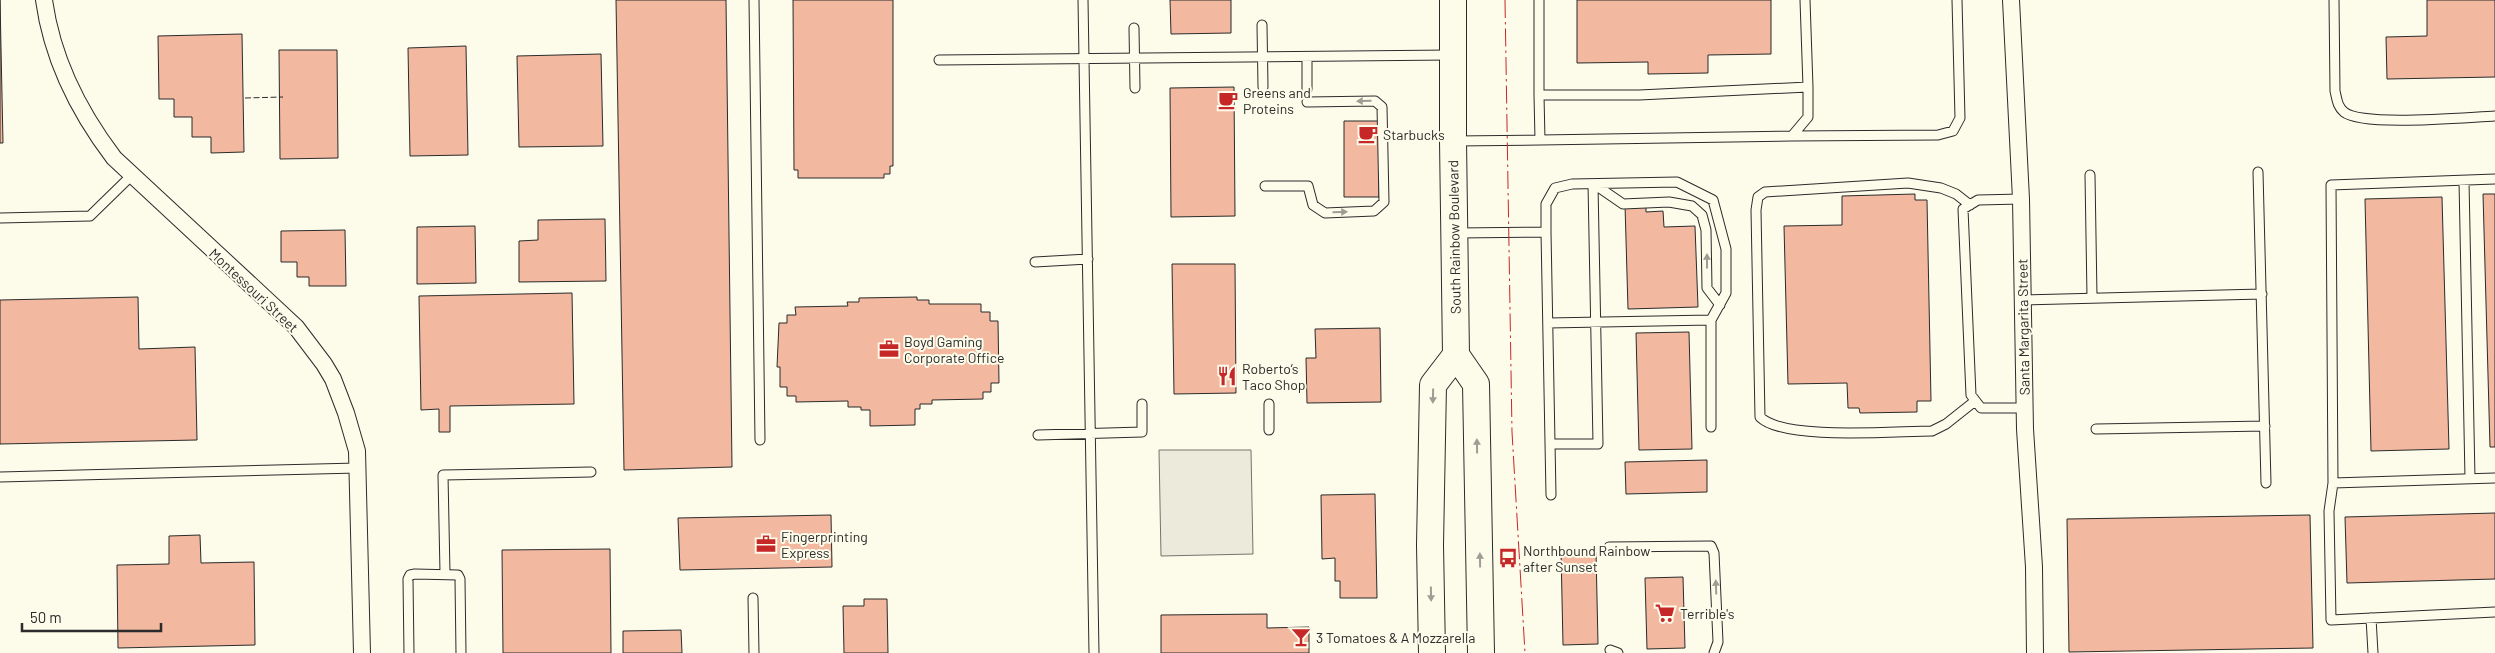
<svg xmlns="http://www.w3.org/2000/svg" width="2495" height="653" font-family="Barlow,sans-serif">
  <style>
    .parking { fill: #eceadb; stroke: #74746e }
    .building { fill: #f2b8a0; stroke: #2b2b2b }
    .lines { fill: none; stroke-linecap: round; stroke-linejoin: round }
    .lane-casing { stroke: #2b2b2b; stroke-width: 11 }
    .street-casing { stroke: #2b2b2b; stroke-width: 18 }
    .primary-casing { stroke: #2b2b2b; stroke-width: 28 }
    .lane { stroke: #fdfbea; stroke-width: 9 }
    .street { stroke: #fdfbea; stroke-width: 16 }
    .primary { stroke: #fdfbea; stroke-width: 26 }
    .fence { stroke: #2b2b2b; stroke-width: 1; stroke-dasharray: 6 2.5; stroke-linecap: butt }
    .power { stroke: #c62828; stroke-width: 1; stroke-dasharray: 18 4 2.5 4; stroke-linecap: butt }
    .oneway { fill: #9e9d94 }
    .labels { text-anchor: middle; dominant-baseline: central; stroke-width: 4; stroke-linejoin: round; paint-order: stroke }
    .poi-label { font-size: 14px; fill: #2b2b2b; stroke: #fdfbea; text-anchor: start }
    .street-label { font-size: 14px; fill: #2b2b2b; stroke: #fdfbea }
  </style>
  <rect width="100%" height="100%" fill="#fdfbea"/>
  <path class="parking" d="M1159,450H1251L1253,554L1161,556Z"/>
  <path class="building" d="M0,0L3,143H0Z
    M616,0H726L732,467L624,470Z
    M793,0H893V166H890V174H884V178H798V170H794Z
    M1170,0H1231V33L1171,34Z
    M1577,0H1771V54L1708,55V73L1648,74V62L1577,63Z
    M2427,0H2495V77L2387,79L2386,37L2427,36Z
    M242,34L244,152L211,153V137H192V117H174V99H159L158,36Z
    M466,46L468,155L410,156L408,48Z
    M279,50H337L338,158L280,159Z
    M601,54L603,146L519,147L517,56Z
    M1234,87L1235,216L1171,217L1170,88Z
    M1344,121H1379V197H1344Z
    M1915,194V200H1927L1931,401H1917V412L1860,413L1859,408H1848L1847,383L1788,384L1784,226L1842,225V196Z
    M2483,194H2495V447H2490Z
    M2442,197L2449,449L2371,451L2365,199Z
    M1646,204V212L1663,211L1664,227L1695,226L1698,307L1628,309L1625,205Z
    M605,219L606,281L519,282V241L538,240V220Z
    M475,226L476,283L417,284V227Z
    M345,230L346,286H309V277H297V262H281V231Z
    M1172,264H1235L1236,393L1174,394Z
    M572,293L574,404L450,406V432H439V409L421,410L419,296Z
    M138,297L139,349L195,347L197,440L0,444V300Z
    M917,297V300H929V304H981V312H990V321H998L999,383H991V392H983V399L932,400V404H920V409H915V425L870,426V410H861V407H848V401L796,402V396H787V387H780V367H777L779,323H787V315H796L795,307L848,306L847,302H859V298Z
    M1380,328L1381,402L1307,403L1306,358H1316L1315,329Z
    M1689,332L1692,449L1639,450L1636,333Z
    M1707,460V492L1626,494L1625,462Z
    M1375,494L1377,598H1340V581H1335V558L1322,559L1321,495Z
    M2495,513V579L2347,583L2345,517Z
    M831,515L832,567L680,570L678,518Z
    M2310,515L2313,648L2069,652L2067,519Z
    M200,535L201,563L254,562L255,645L118,648L117,565L169,564V536Z
    M610,549L611,653H503L502,550Z
    M1561,552H1596L1598,644L1563,645Z
    M1683,577L1685,648L1647,649L1645,578Z
    M864,599H887L888,653H844L843,606H864Z
    M1267,614V628L1309,627V653H1161V615Z
    M681,630L682,653H623V631Z"/>
  <g class="lines">
    <defs>
      <path id="lane" d="M754,0L760,440
        M1083,0L1094,653
        M1539,0V95H1639L1808,87L1805,0
        M2334,0L2335,91C2337,99 2337,106 2344,112C2362,127 2468,117 2495,116
        M1262,25L1263,87
        M1134,28L1135,88
        M939,60L1450,55
        M1307,89V57
        M1792,136L1938,135L1953,131L1960,118L1957,0
        M1540,140L1792,136L1808,117V87
        M1455,141L1540,140L1539,95
        M2258,172L2266,483
        M2090,175L2092,297
        M2495,179L2331,185L2333,483L2329,511L2331,620L2495,612
        M2464,181L2470,478
        M1594,184L1623,204L1669,202L1692,206L1702,215L1706,230L1707,288L1720,305
        M1265,186H1308L1313,205L1325,213L1374,211L1384,202L1382,107L1375,101L1307,102
        M2021,199L1978,200L1963,209L1971,395L1981,408H2025
        M1970,205L1956,194L1941,188L1908,183L1765,192L1758,197L1756,210L1760,417C1784,441 1895,431 1932,431L1946,424L1975,401
        M0,218L90,216L131,176
        M1546,232V204L1555,188L1572,184L1677,182L1713,200L1726,249V293L1711,320V427
        M1457,233L1546,232L1551,495
        M1035,262L1088,259
        M2023,300L2262,294
        M1548,323L1711,320
        M1269,404V430
        M2096,429L2265,426
        M1038,435L1142,432V404
        M1551,444H1598L1593,184
        M0,477L358,468
        M2333,483L2495,478
        M1609,547L1711,546L1714,553L1718,642L1714,653
        M445,573L443,475L591,472
        M753,598L754,653
        M2371,618L2373,653
        M1610,650L1618,653
        M409,653L408,579L410,575L415,574L458,575L460,579L461,653"/>
      <path id="street" d="M44,0C52,58 79,112 114,158L296,327L324,364L333,379L346,413L357,451L362,653
        M2011,0L2021,199L2025,429L2034,567L2035,653"/>
      <path id="primary" d="M1453,0V141L1456,355L1476,384L1481,653
        M1432,653L1430,545L1433,385L1456,355"/>
    </defs>
    <use href="#lane" class="lane-casing"/>
    <use href="#street" class="street-casing"/>
    <use href="#primary" class="primary-casing"/>
    <use href="#lane" class="lane"/>
    <use href="#street" class="street"/>
    <use href="#primary" class="primary"/>
    <path class="fence" d="M245,98L283,97"/>
    <path class="power" d="M1505,0L1512,432L1525,653"/>
  </g>
  <defs><path id="oneway-solid" d="M-6-.8H1V-3.2L6.5 0L1 3.2V.8H-6Z" transform="scale(1.25)"/></defs>
  <g class="oneway">
    <use href="#oneway-solid" transform="translate(1364 101) rotate(179)"/>
    <use href="#oneway-solid" transform="translate(1340 212) rotate(-1)"/>
    <use href="#oneway-solid" transform="translate(1707 261) rotate(-90)"/>
    <use href="#oneway-solid" transform="translate(1433 396) rotate(91)"/>
    <use href="#oneway-solid" transform="translate(1477 446) rotate(-91)"/>
    <use href="#oneway-solid" transform="translate(1480 560) rotate(-91)"/>
    <use href="#oneway-solid" transform="translate(1716 587) rotate(-92)"/>
    <use href="#oneway-solid" transform="translate(1431 594) rotate(89)"/>
  </g>
  <defs>
    <symbol id="cafe-bare" viewBox="-9 -9 18 18"><path d="M-5.5-4.5H6V0H3Q3 3.5 0 3.5H-2.5Q-5.5 3.5-5.5 0ZM3-3.2v2h1.7v-2ZM-6 4.5H4V6H-6Z" fill="#c62828" stroke="#fdfbea" stroke-width="2.5" paint-order="stroke"/></symbol>
    <symbol id="office-bare" viewBox="-9 -9 18 18"><path d="M-6-3h4V-5.5h4V-3h4V5H-6ZM-1-4.5V-3h2v-1.5ZM-6 0V1H6V0Z" fill="#c62828" stroke="#fdfbea" stroke-width="2.5" paint-order="stroke"/></symbol>
    <symbol id="restaurant-bare" viewBox="-9 -9 18 18"><path d="M-5-6h1v4h1v-4h1v4h1v-4h1v5L-1.5 .5V6h-2V.5L-5-1ZM5-6V6H3V1.5H1.5Q1.5-4 5-6Z" fill="#c62828" stroke="#fdfbea" stroke-width="2.5" paint-order="stroke"/></symbol>
    <symbol id="bus-bare" viewBox="-9 -9 18 18"><path d="M-5-6H5V4H4V6H2V4H-2V6H-4V4H-5ZM-3.5-4V0h7V-4ZM-3.5 1.2v1.5H-2V1.2ZM2 1.2v1.5H3.5V1.2Z" fill="#c62828" stroke="#fdfbea" stroke-width="2.5" paint-order="stroke"/></symbol>
    <symbol id="supermarket-bare" viewBox="-9 -9 18 18"><path d="M-6-5.5h2.5l.6 2H6L4.5 2H-2.5L-4.4-4H-6ZM-1.5 3.2a1.3 1.3 0 1 0 .1 0ZM3 3.2a1.3 1.3 0 1 0 .1 0Z" fill="#c62828" stroke="#fdfbea" stroke-width="2.5" paint-order="stroke"/></symbol>
    <symbol id="bar-bare" viewBox="-9 -9 18 18"><path d="M-6-5H6L.8 .8V4.5H3.5V6h-7V4.5H-.8V.8Z" fill="#c62828" stroke="#fdfbea" stroke-width="2.5" paint-order="stroke"/></symbol>
  </defs>
  <g fill-rule="evenodd">
    <use href="#cafe-bare" x="1214" y="86" width="28" height="28"/>
    <use href="#cafe-bare" x="1354" y="120" width="28" height="28"/>
    <use href="#office-bare" x="875" y="335" width="28" height="28"/>
    <use href="#restaurant-bare" x="1213" y="362" width="28" height="28"/>
    <use href="#office-bare" x="752" y="530" width="28" height="28"/>
    <use href="#bus-bare" x="1494" y="544" width="28" height="28"/>
    <use href="#supermarket-bare" x="1651" y="599" width="28" height="28"/>
    <use href="#bar-bare" x="1287" y="623" width="28" height="28"/>
  </g>
  <g class="labels">
    <g class="poi-label">
      <text x="1243" y="92">Greens and<tspan x="1243" dy="16">Proteins</tspan></text>
      <text x="1383" y="134">Starbucks</text>
      <text x="904" y="341">Boyd Gaming<tspan x="904" dy="16">Corporate Office</tspan></text>
      <text x="1242" y="368">Roberto’s<tspan x="1242" dy="16">Taco Shop</tspan></text>
      <text x="781" y="536">Fingerprinting<tspan x="781" dy="16">Express</tspan></text>
      <text x="1523" y="550">Northbound Rainbow<tspan x="1523" dy="16">after Sunset</tspan></text>
      <text x="1680" y="613">Terrible's</text>
      <text x="1316" y="637">3 Tomatoes &amp; A Mozzarella</text>
    </g>
    <g class="street-label">
      <text transform="translate(1454 237) rotate(-91)">South Rainbow Boulevard</text>
      <text transform="translate(254 290) rotate(43)">Montessouri Street</text>
      <text transform="translate(2023 327) rotate(-91)">Santa Margarita Street</text>
    </g>
  </g>
  <path d="M22 623v8h139v-8" fill="none" stroke="#2b2b2b" stroke-width="2.5"/>
  <text x="30" y="623" font-size="15" fill="#2b2b2b" stroke="#fdfbea" stroke-width="4" paint-order="stroke">50 m</text>
</svg>
